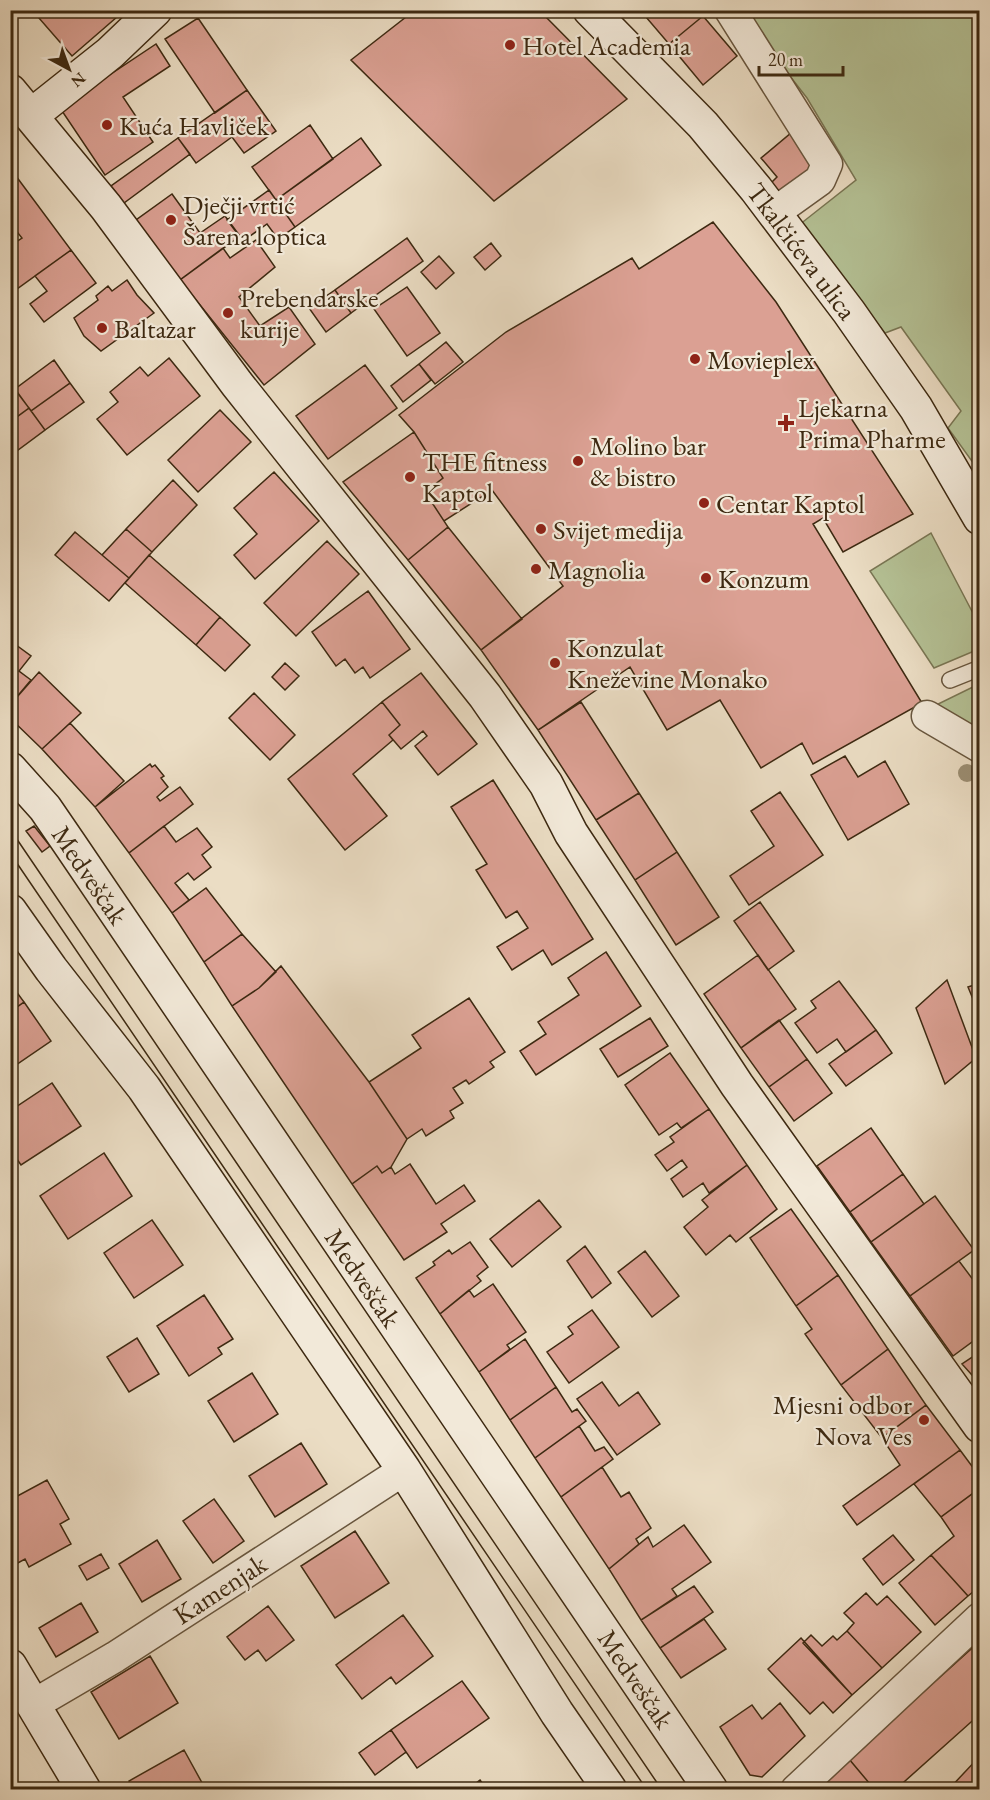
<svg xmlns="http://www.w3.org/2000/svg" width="990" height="1800" font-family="'EB Garamond',serif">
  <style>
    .green { fill: #b5c296; stroke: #797654; stroke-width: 1.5 }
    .building { fill: #dba093; stroke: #3d2911; stroke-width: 1.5 }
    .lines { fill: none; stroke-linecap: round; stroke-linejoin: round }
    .lane-casing { stroke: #68563e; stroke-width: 18 }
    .street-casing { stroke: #68563e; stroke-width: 33 }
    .secondary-casing { stroke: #3d2911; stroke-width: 36 }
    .lane { stroke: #f2e9d9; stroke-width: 15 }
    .street { stroke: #f2e9d9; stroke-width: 30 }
    .secondary { stroke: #f2e9d9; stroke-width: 33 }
    .tram { stroke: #3d2911; stroke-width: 1.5 }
    .tree { fill: #9c8f74 }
    .poi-dot { fill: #8f2418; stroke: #f2e9d9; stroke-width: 2 }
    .labels { text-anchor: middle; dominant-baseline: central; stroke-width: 4.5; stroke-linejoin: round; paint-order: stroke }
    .poi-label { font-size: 27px; fill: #3d2911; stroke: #f2e9d9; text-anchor: start }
    .street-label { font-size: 27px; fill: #3d2911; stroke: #f2e9d9 }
  </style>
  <rect width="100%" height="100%" fill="#ebddc4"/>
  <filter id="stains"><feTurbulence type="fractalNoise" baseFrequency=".00333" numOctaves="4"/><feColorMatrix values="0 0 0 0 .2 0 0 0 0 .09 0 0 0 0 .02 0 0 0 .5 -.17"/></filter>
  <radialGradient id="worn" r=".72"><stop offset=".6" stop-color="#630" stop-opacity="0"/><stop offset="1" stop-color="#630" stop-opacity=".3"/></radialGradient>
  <path class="green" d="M739,11H979V471L948,428L961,411L901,327L885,333L799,225L856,180L807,98Z
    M931,533L976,619L979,627V649L934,668L870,571Z
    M979,684V731L932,707Z"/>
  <path class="building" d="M32,10H125L72,56Z
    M415,10H539L627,99L494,201L351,60Z
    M640,10H698L703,16L669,44Z
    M703,16L737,56L703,85L669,44Z
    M198,18L247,90L215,113L165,39Z
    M156,44L170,66L123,97L153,142L105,175L60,108Z
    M247,90L276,131L244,153L232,137L196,163L178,138Z
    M310,125L333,159L276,200L252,167Z
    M797,128L818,167L779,198L768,186L777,177L761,158Z
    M178,138L190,154L124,203L111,186Z
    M361,138L381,165L295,227L276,200Z
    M10,168L71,250L10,294V246L22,238L10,223Z
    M269,190L295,227L278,239L267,224L243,241L227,220Z
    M172,194L200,233L225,216L240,236L180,280L136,220Z
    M713,222L776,302L913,514L843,552L823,518L813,524L922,703L813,764L802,743L761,768L720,700L667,730L630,667L538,730L481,650L563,586L492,490L444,521L425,492L443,478L414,432L399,415L506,332L632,258L639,269Z
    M407,238L423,261L351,313L335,290Z
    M256,240L275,267L239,297L260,326L289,307L315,344L264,385L180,280L223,248L230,258Z
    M491,243L501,256L485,270L474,257Z
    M71,250L96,283L44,322L30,304L47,291L35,276Z
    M439,256L454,273L436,289L421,272Z
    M127,280L137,295L154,313L101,351L84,336L74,318L98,300L96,296L108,286L112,291Z
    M407,287L440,333L407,356L374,309Z
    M335,290L351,313L326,332L309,308Z
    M446,342L463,362L435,384L419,364Z
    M169,358L200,396L127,455L97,419L118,402L110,392L140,367L148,376Z
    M54,360L70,383L31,411L15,389Z
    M419,364L431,380L403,402L391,386Z
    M365,365L397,408L328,459L296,416Z
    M10,383L29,408L10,422Z
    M70,383L84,402L45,430L31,411Z
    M29,408L45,430L10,456V422Z
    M220,410L251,442L198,492L168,460Z
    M414,432L443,478L425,492L448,527L408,560L343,482Z
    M274,472L319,521L255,579L234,555L257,534L234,508Z
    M173,480L197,505L152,552L126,529Z
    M448,527L522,619L481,650L408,560Z
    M126,529L152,552L129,578L102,555Z
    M75,532L129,578L109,601L55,555Z
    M327,541L359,574L296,636L264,603Z
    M149,555L220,617L196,645L125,583Z
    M368,591L410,649L370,678L363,667L355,673L345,659L336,666L312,632Z
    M220,617L250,645L225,671L196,645Z
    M12,642L31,656L19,671L31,680L10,705Z
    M285,663L299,676L285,690L272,677Z
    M39,672L81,713L42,749L10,718V705Z
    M421,673L477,744L438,775L415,746L427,736L423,731L401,749L389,735L400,725L382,702Z
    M254,693L295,735L270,760L229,718Z
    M382,702L400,725L389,735L393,740L353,774L387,816L345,850L288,779Z
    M581,702L639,793L596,820L538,730Z
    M70,723L124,781L95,807L42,749Z
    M845,756L858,777L885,761L909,804L848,840L811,775Z
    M150,764L152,767L155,765L164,776L161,778L168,787L157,797L160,801L180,787L193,804L129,853L95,807Z
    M493,780L593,939L552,965L543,950L512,970L497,947L528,928L517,911L506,918L476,870L487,864L451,807Z
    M780,792L823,855L749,905L730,876L774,846L751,811Z
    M639,793L677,852L635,880L596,820Z
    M34,826L50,846L42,852L26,831Z
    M164,826L176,842L197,828L212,847L202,855L211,867L194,880L188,873L175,883L189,900L172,913L129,853Z
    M677,852L719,917L676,945L635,880Z
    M206,888L242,934L204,962L172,913Z
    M760,902L794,951L768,970L734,921Z
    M242,934L276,972L259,988L232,1006L204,962Z
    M606,952L641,1006L536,1075L520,1051L546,1034L538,1022L579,995L568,978Z
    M758,955L796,1009L741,1048L704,994Z
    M281,966L369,1082L407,1139L391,1167L382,1173L377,1166L352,1184L232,1006L259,988Z
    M947,980L976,1058L945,1084L916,1008Z
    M839,981L876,1030L846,1052L837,1039L817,1053L795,1023L816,1008L811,1001Z
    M10,983L24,1002L10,1012Z
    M980,983V1016L968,987Z
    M469,998L505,1052L490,1062L494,1067L469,1084L466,1080L453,1088L463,1103L450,1111L454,1118L426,1136L422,1129L407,1139L369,1082L421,1048L412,1035Z
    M24,1002L51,1041L10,1069V1012Z
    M650,1018L668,1046L618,1077L600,1049Z
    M779,1020L807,1059L769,1087L741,1048Z
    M876,1030L892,1053L846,1086L829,1064Z
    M670,1053L709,1109L681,1128L677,1123L659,1135L625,1085Z
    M807,1059L832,1093L794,1121L769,1087Z
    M52,1083L81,1126L21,1165L10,1149V1111Z
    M709,1109L747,1165L709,1193L703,1183L683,1197L671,1179L687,1167L682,1160L667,1171L655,1155L674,1142L670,1137Z
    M871,1128L903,1174L850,1212L817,1166Z
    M104,1153L132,1196L68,1239L40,1196Z
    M410,1164L436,1204L464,1185L475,1201L441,1224L447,1232L404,1260L352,1184L377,1166L382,1173L391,1167L395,1174Z
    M747,1165L777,1209L736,1242L730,1235L706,1255L684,1227L708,1207L702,1200Z
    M903,1174L924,1204L871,1242L850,1212Z
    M935,1196L974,1250L910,1296L871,1242Z
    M539,1200L561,1227L512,1267L490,1239Z
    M791,1209L838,1275L796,1306L750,1238Z
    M152,1220L183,1265L134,1298L104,1253Z
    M470,1242L488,1267L477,1276L481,1281L440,1314L416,1278L435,1265L433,1262L449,1250L452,1254Z
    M585,1246L611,1283L592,1298L567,1261Z
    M645,1251L679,1296L652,1317L618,1272Z
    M959,1261L980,1289V1336L953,1356L910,1296Z
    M838,1275L888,1349L841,1385L805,1334L812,1329L796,1306Z
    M493,1284L526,1332L507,1345L510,1349L479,1372L440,1314L469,1290L474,1297Z
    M204,1295L233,1339L218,1348L222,1354L189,1376L157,1326Z
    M592,1310L619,1347L569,1383L547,1352L573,1334L568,1327Z
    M137,1338L159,1374L129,1392L107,1357Z
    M525,1339L556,1387L510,1420L479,1372Z
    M888,1349L926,1405L882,1438L841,1385Z
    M980,1352V1384L962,1364Z
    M252,1373L278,1414L234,1442L208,1401Z
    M602,1382L619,1406L638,1392L660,1424L617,1455L577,1399Z
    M556,1387L572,1412L577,1409L586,1421L535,1458L510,1420Z
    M926,1405L960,1450L857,1525L843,1506L900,1465L882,1438Z
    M579,1426L595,1451L604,1447L613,1459L561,1497L535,1458Z
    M301,1443L327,1484L275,1517L249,1476Z
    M960,1450L980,1477V1488L941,1517L914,1484Z
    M602,1467L621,1497L629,1492L651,1528L636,1539L639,1544L609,1569L561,1497Z
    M47,1480L69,1519L60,1524L71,1544L29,1567L25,1559L16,1564L10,1554V1500Z
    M980,1488V1586L968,1596L931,1555L954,1536L941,1517Z
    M214,1499L244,1541L213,1563L183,1521Z
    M684,1525L711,1562L672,1589L677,1596L641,1620L609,1569L648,1537L653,1547Z
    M355,1531L389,1583L335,1618L301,1566Z
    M893,1535L914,1560L883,1585L863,1559Z
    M157,1540L181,1579L142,1602L119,1564Z
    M101,1554L109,1568L87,1580L79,1566Z
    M931,1555L968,1596L935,1625L899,1583Z
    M694,1586L713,1612L660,1648L641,1620Z
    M866,1593L877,1605L887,1596L921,1632L882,1668L847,1631L854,1623L844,1613Z
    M81,1603L98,1632L56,1657L39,1628Z
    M268,1606L294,1640L266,1661L258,1650L245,1660L227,1637Z
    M403,1615L433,1656L396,1684L391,1677L362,1699L336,1665Z
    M704,1619L726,1649L681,1678L660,1648Z
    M847,1631L882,1668L852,1695L803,1643L811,1635L822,1646L833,1636L837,1640Z
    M801,1638L852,1695L833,1713L823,1702L810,1714L768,1669Z
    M980,1641V1714L895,1790H875L849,1759Z
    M150,1656L178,1703L119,1739L91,1692Z
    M462,1681L489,1718L417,1768L391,1730Z
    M780,1703L805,1736L762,1777L750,1775L720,1727L752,1705L762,1719Z
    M391,1730L406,1752L375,1775L359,1753Z
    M184,1750L206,1790H133L129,1781Z
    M979,1757L980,1790H948Z
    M849,1759L875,1790H816Z
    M480,1780L487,1790H467Z"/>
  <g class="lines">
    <defs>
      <path id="lane" d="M950,680L980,668"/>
      <path id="street" d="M730,10L827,164L820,180L774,213
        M927,716L980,747
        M33,1705L115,1657L404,1470
        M796,1790L980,1618"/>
      <path id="secondary" d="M590,10L703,125L756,189L849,312L916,408L980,518
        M10,91L106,207L237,384L485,696L546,784L571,833L737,1085L980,1426
        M32,115L110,53L155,10
        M10,769L45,808L71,846L711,1790
        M10,911L51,969L144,1088L404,1470L557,1713L610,1790
        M10,1666L84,1790"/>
    </defs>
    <use href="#lane" class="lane-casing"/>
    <use href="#street" class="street-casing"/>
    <use href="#secondary" class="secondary-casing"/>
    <use href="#lane" class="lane"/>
    <use href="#street" class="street"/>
    <use href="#secondary" class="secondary"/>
    <path class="tram" d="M10,829L662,1790
      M10,853L647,1790"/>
  </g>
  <circle class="tree" cx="967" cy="773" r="9"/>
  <g class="poi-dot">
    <circle cx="510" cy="45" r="6"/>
    <circle cx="107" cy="125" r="6"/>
    <circle cx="171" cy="220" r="6"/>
    <circle cx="228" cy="313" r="6"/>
    <circle cx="102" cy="328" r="6"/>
    <circle cx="695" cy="359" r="6"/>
    <path d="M783 414h6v6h6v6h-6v6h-6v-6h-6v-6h6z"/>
    <circle cx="578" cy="461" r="6"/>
    <circle cx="410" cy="477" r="6"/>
    <circle cx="704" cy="503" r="6"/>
    <circle cx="541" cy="529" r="6"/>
    <circle cx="536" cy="569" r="6"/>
    <circle cx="706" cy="578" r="6"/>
    <circle cx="555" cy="663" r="6"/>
    <circle cx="924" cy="1420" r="6"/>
  </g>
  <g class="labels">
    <g class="poi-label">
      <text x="522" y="45">Hotel Academia</text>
      <text x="119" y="125">Kuća Havliček</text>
      <text x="183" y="204">Dječji vrtić<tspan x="183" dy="31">Šarena loptica</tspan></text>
      <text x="240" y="297">Prebendarske<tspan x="240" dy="31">kurije</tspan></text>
      <text x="114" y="328">Baltazar</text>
      <text x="707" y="359">Movieplex</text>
      <text x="798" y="407">Ljekarna<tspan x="798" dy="31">Prima Pharme</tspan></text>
      <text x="590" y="445">Molino bar<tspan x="590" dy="31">&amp; bistro</tspan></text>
      <text x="422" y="461">THE fitness<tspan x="422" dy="31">Kaptol</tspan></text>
      <text x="716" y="503">Centar Kaptol</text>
      <text x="553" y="529">Svijet medija</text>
      <text x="548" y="569">Magnolia</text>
      <text x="718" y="578">Konzum</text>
      <text x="567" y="647">Konzulat<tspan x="567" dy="31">Kneževine Monako</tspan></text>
      <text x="912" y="1404" text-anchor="end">Mjesni odbor<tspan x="912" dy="31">Nova Ves</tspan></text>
    </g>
    <g class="street-label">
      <text transform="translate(802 251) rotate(53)">Tkalčićeva ulica</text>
      <text transform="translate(90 875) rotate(56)">Medveščak</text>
      <text transform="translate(363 1278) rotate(56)">Medveščak</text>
      <text transform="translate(220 1589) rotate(-33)">Kamenjak</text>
      <text transform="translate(636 1679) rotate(56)">Medveščak</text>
    </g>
  </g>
  <rect width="990" height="1800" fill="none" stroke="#ebddc4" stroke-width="36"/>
  <rect x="12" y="12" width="966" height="1776" fill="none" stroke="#3d2911" stroke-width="3"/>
  <rect x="18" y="18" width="954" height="1764" fill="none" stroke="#3d2911" stroke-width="1.5"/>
  <g transform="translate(69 69) rotate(139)" stroke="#f2e9d9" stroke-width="4.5" paint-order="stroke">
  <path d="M0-4.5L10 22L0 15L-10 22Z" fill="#3d2911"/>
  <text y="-9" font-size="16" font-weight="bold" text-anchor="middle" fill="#3d2911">N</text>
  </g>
  <path d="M759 66v9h84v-9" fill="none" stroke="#3d2911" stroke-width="3"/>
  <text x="768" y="66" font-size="18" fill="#3d2911" stroke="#f2e9d9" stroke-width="4.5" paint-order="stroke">20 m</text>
  <rect width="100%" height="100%" filter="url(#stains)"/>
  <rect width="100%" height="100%" fill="url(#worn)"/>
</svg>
